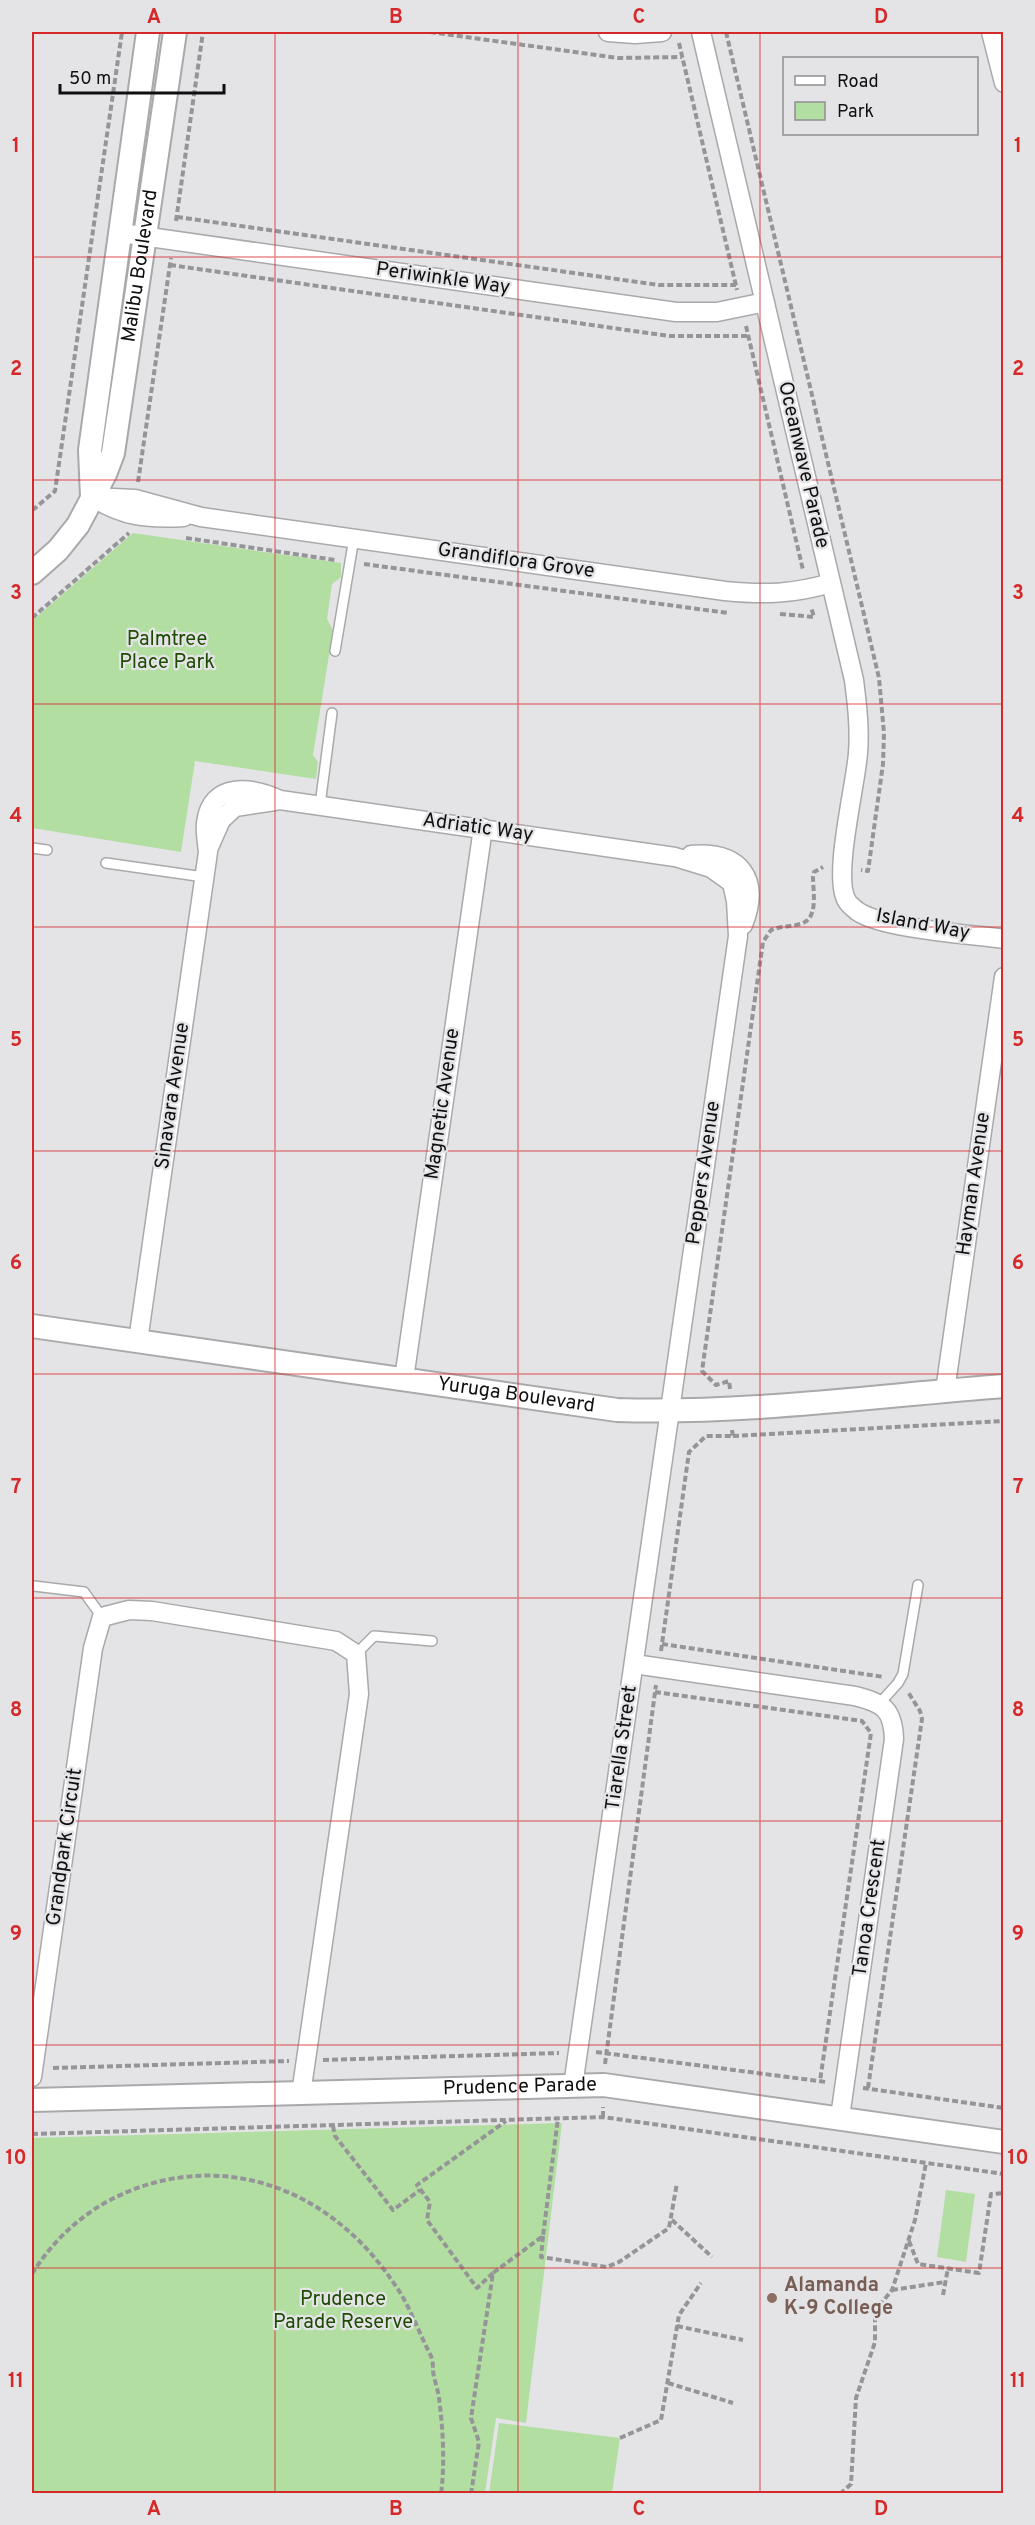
<svg xmlns="http://www.w3.org/2000/svg" width="1035" height="2525" font-family="Overpass,sans-serif">
  <style>
    .green { fill: #b2dea2 }
    .lines { fill: none; stroke-linecap: round; stroke-linejoin: round }
    .service-casing { stroke: #a9a9ac; stroke-width: 12 }
    .minor-casing { stroke: #a9a9ac; stroke-width: 21 }
    .tertiary-casing { stroke: #a9a9ac; stroke-width: 26 }
    .path { stroke: #959598; stroke-width: 4; stroke-dasharray: 6 3; stroke-linecap: butt }
    .service { stroke: #fff; stroke-width: 9 }
    .minor { stroke: #fff; stroke-width: 18 }
    .tertiary { stroke: #fff; stroke-width: 22 }
    .grid { fill: none; stroke: #d62828; stroke-width: 1.5; stroke-opacity: 0.55 }
    .education-dot { fill: #8d6e63; stroke: #e4e4e7; stroke-width: 2 }
    .labels { text-anchor: middle; dominant-baseline: central; stroke-width: 4.5; stroke-linejoin: round; paint-order: stroke }
    .street-label { font-size: 20px; fill: #0f0f10; stroke: #e4e4e7 }
    .park-label { font-size: 20px; fill: #1c4b01; stroke: #e4e4e7 }
    .education-label { font-size: 20px; font-weight: bold; fill: #785e54; stroke: #e4e4e7; text-anchor: start }
    .neatline { fill: none; stroke: #d62828; stroke-width: 2 }
    .grid-label { font-size: 20px; text-anchor: middle; font-weight: bold; fill: #d62828 }
  </style>
  <rect width="100%" height="100%" fill="#e4e4e7"/>
  <path class="green" d="M133,533L341,563V577L332,584L327,619L333,630L313,755L318,762L316,779L195,761L181,852L32,828V621Z
    M562,2123L526,2423L496,2418L485,2493H32V2138Z
    M946,2190L975,2194L966,2262L937,2257Z
    M499,2423L620,2438L612,2493H489Z"/>
  <g class="lines">
    <defs>
      <path id="service" d="M335,651L354,538
        M320,805L332,713
        M32,848L47,850
        M106,863L204,877
        M34,1586L84,1592L102,1617
        M356,1654L374,1636L432,1641
        M879,1704L898,1683L903,1674L918,1585"/>
      <path id="minor" d="M608,32L635,34L662,32
        M701,32L854,680C857,704 860,729 858,753C856,784 832,878 847,901C848,904 854,908 857,911C883,929 969,934 1004,939
        M991,32L1004,83
        M121,233L676,312H717L765,302
        M92,497L135,499L201,517L725,591C765,595 793,594 831,583
        M92,497C124,517 147,519 184,517
        M209,847L221,820L235,807L275,801
        M691,855C741,851 761,879 743,925
        M138,1341L208,852C207,842 205,832 206,823C211,781 252,787 280,800L675,857L711,868L732,883L736,901L738,936L573,2086
        M404,1379L483,828
        M945,1391L1004,977
        M634,1664L855,1696C883,1703 893,1709 894,1739L840,2117
        M32,2077L93,1648L102,1617L129,1610L152,1611L336,1641L356,1654L359,1694L301,2094"/>
      <g id="tertiary">
        <path d="M92,497L90,450L148,32"/>
        <path id="s1" d="M32,573L58,550L78,525L105,474L113,453L175,32"/>
        <path id="s2" d="M32,1326L617,1410C746,1414 875,1396 1004,1386"/>
        <path id="s3" d="M32,2100L604,2085L1004,2142"/>
      </g>
    </defs>
    <use href="#service" class="service-casing"/>
    <use href="#minor" class="minor-casing"/>
    <use href="#tertiary" class="tertiary-casing"/>
    <path class="path" d="M430,32L618,58L682,57
      M726,32L879,678L884,733L883,764L868,871L861,870
      M679,43L737,290
      M177,217L659,285H736
      M176,221L203,32
      M170,265L669,336H748
      M746,326L803,570
      M138,482L171,258
      M32,509H34L55,491L122,32
      M186,538L335,560
      M364,564L728,613
      M780,614L814,617L811,607
      M32,618L129,533
      M730,1389L729,1381L716,1385L702,1371L763,942L771,930C781,926 790,927 800,924C819,920 813,892 813,877L814,872L823,867
      M733,1436L1004,1421
      M662,1644L884,1677
      M661,1651L689,1452L706,1436H733L732,1430
      M655,1692L862,1721L871,1733L820,2081
      M596,2052L826,2082
      M323,2060L559,2053
      M605,2064L656,1685
      M53,2068L289,2061
      M863,2088L1004,2108
      M868,2088L922,1719L920,1711L908,1692
      M603,2117V2107
      M333,2126L335,2136L393,2210L420,2190
      M32,2134L603,2117L1004,2174
      M672,2220L712,2257
      M543,2236L541,2257L607,2267L619,2262L669,2228L677,2183
      M909,2241L918,2264L979,2273L991,2194L1004,2193
      M493,2273L477,2288L427,2220L430,2202L417,2185L506,2121
      M32,2274C62,2226 106,2194 161,2181C257,2159 343,2206 395,2285C410,2306 418,2331 430,2354C433,2359 433,2366 433,2371C434,2380 438,2389 439,2398C443,2429 445,2463 441,2494
      M892,2290L945,2282
      M943,2295L948,2268
      M677,2326L743,2340
      M668,2383L733,2403
      M620,2438L661,2420L679,2315L701,2283
      M471,2494L479,2442L471,2418L493,2273L543,2236L558,2118
      M840,2494L851,2484L856,2398L875,2342V2311L892,2290L915,2220L926,2163"/>
    <use href="#service" class="service"/>
    <use href="#minor" class="minor"/>
    <use href="#tertiary" class="tertiary"/>
  </g>
  <path class="grid" d="M275,32V2494M518,32V2494M760,32V2494M32,257H1004M32,480H1004M32,704H1004M32,927H1004M32,1151H1004M32,1374H1004M32,1598H1004M32,1821H1004M32,2045H1004M32,2268H1004"/>
  <circle class="education-dot" cx="772" cy="2298" r="6"/>
  <g class="labels">
    <g class="street-label">
      <text stroke="none"><textPath href="#s1" startOffset="336">Malibu Boulevard</textPath></text>
      <text transform="translate(443 279) rotate(8)">Periwinkle Way</text>
      <text transform="translate(803 465) rotate(77)">Oceanwave Parade</text>
      <text transform="translate(516 561) rotate(8)">Grandiflora Grove</text>
      <text transform="translate(478 828) rotate(8)">Adriatic Way</text>
      <text transform="translate(923 925) rotate(11)">Island Way</text>
      <text transform="translate(173 1096) rotate(-82)">Sinavara Avenue</text>
      <text transform="translate(443 1104) rotate(-82)">Magnetic Avenue</text>
      <text transform="translate(704 1173) rotate(-82)">Peppers Avenue</text>
      <text transform="translate(974 1184) rotate(-82)">Hayman Avenue</text>
      <text stroke="none"><textPath href="#s2" startOffset="489">Yuruga Boulevard</textPath></text>
      <text transform="translate(622 1748) rotate(-82)">Tiarella Street</text>
      <text transform="translate(65 1847) rotate(-82)">Grandpark Circuit</text>
      <text transform="translate(870 1908) rotate(-82)">Tanoa Crescent</text>
      <text stroke="none"><textPath href="#s3" startOffset="488">Prudence Parade</textPath></text>
    </g>
    <g class="park-label">
      <text x="167" y="640">Palmtree<tspan x="167" dy="23">Place Park</tspan></text>
      <text x="343" y="2300">Prudence<tspan x="343" dy="23">Parade Reserve</tspan></text>
    </g>
    <g class="education-label">
      <text x="784" y="2286">Alamanda<tspan x="784" dy="23">K-9 College</tspan></text>
    </g>
  </g>
  <rect width="1035" height="2525" fill="none" stroke="#e4e4e7" stroke-width="66"/>
  <rect x="783" y="57" width="195" height="78" fill="#e4e4e7" stroke="#8f8f91" stroke-width="1.5"/>
  <rect x="795" y="76" width="30" height="9" fill="#ffffff" stroke="#8f8f91" stroke-width="1.5"/>
  <text x="837" y="87" font-size="18" fill="#0f0f10">Road</text>
  <rect x="795" y="102" width="30" height="18" fill="#b2dea2" stroke="#8f8f91" stroke-width="1.5"/>
  <text x="837" y="117" font-size="18" fill="#0f0f10">Park</text>
  <path d="M60 84v9h164v-9" fill="none" stroke="#0f0f10" stroke-width="3"/>
  <text x="69" y="84" font-size="18" fill="#0f0f10" stroke="#e4e4e7" stroke-width="4.5" paint-order="stroke">50 m</text>
  <rect x="33" y="33" width="969" height="2459" class="neatline"/>
  <g class="grid-label">
    <text x="154" y="23">A</text>
    <text x="396" y="23">B</text>
    <text x="639" y="23">C</text>
    <text x="881" y="23">D</text>
    <text x="16" y="152">1</text>
    <text x="1018" y="152">1</text>
    <text x="16" y="375">2</text>
    <text x="1018" y="375">2</text>
    <text x="16" y="599">3</text>
    <text x="1018" y="599">3</text>
    <text x="16" y="822">4</text>
    <text x="1018" y="822">4</text>
    <text x="16" y="1046">5</text>
    <text x="1018" y="1046">5</text>
    <text x="16" y="1269">6</text>
    <text x="1018" y="1269">6</text>
    <text x="16" y="1493">7</text>
    <text x="1018" y="1493">7</text>
    <text x="16" y="1716">8</text>
    <text x="1018" y="1716">8</text>
    <text x="16" y="1940">9</text>
    <text x="1018" y="1940">9</text>
    <text x="16" y="2164">10</text>
    <text x="1018" y="2164">10</text>
    <text x="16" y="2387">11</text>
    <text x="1018" y="2387">11</text>
    <text x="154" y="2515">A</text>
    <text x="396" y="2515">B</text>
    <text x="639" y="2515">C</text>
    <text x="881" y="2515">D</text>
  </g>
</svg>
